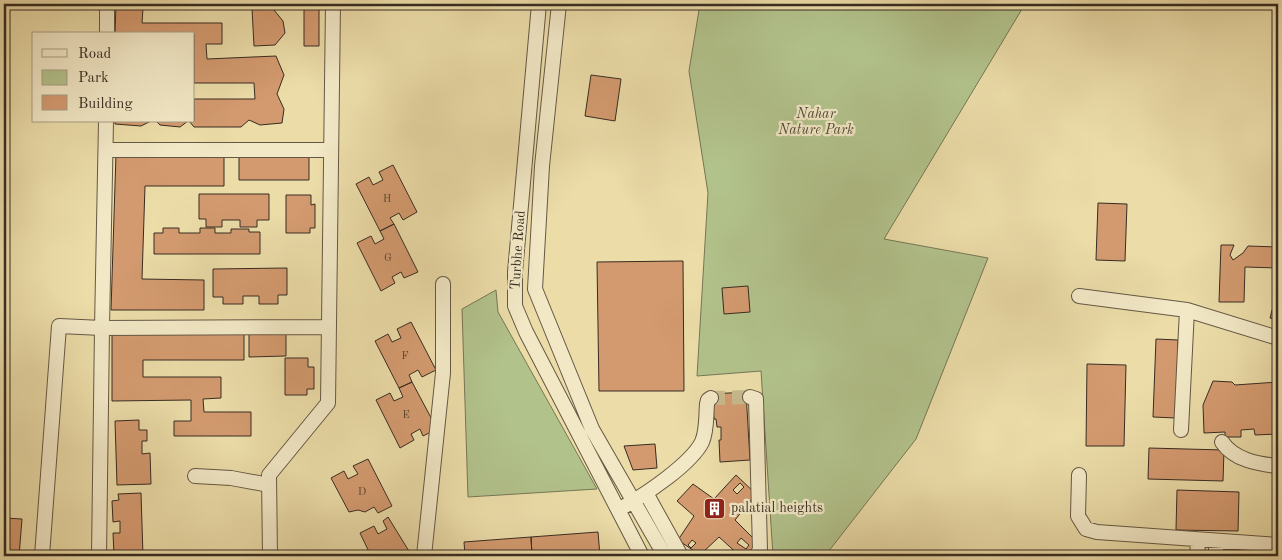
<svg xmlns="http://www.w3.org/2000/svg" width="1282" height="560" font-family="'Old Standard TT',serif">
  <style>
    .green { fill: #b2c28b; stroke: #757756 }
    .building { fill: #d39a6f; stroke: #382c22; fill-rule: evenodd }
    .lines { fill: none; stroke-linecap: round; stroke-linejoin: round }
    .minor-tunnel { stroke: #c7b98d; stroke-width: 14; stroke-dasharray: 14 7; stroke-linecap: butt }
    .minor-casing { stroke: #655844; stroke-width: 16 }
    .minor { stroke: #f2e8c6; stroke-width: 14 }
    .labels { text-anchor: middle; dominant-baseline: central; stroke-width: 4.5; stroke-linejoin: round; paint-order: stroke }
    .number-label { font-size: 11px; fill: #5f4835 }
    .park-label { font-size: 14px; font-style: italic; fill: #504a37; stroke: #f2e8c6 }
    .street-label { font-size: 14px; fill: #382c22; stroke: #f2e8c6 }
    .poi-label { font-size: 14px; fill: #382c22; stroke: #f2e8c6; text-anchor: start }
  </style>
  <rect width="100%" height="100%" fill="#ebdca8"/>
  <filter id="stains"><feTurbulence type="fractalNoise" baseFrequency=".004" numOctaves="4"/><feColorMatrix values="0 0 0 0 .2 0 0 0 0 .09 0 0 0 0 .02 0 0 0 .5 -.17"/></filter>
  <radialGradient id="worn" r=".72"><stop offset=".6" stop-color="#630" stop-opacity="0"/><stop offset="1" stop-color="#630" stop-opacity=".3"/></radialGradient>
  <path class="green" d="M700,4H1025L884,239L988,258L916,439L825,556H773L761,371L697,376L708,193L689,71Z
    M496,290L498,312L597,489L468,497L462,309Z"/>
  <path class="building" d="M116,4H278L274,10L283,21L285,33L275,45L254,46L252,9L143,8L142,23H222V44H206L207,59L276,56L284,75L277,94L284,109L282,123L260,125L249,120L241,127H194L189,121H194V99H255L254,83H194V34H115Z
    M304,4H319V46H304Z
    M591,75L621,79L615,121L585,116Z
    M115,121H151L141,126L115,124Z
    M156,121H188L180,127L160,125Z
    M116,154L224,155V186H145L142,279L204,280V310H111Z
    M239,155L309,157V180H239Z
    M393,165L417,212L403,220L399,213L390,218L394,224L380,231L356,184L369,177L373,185L383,180L379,172Z
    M199,194H269V220H257V227H240V220H222V227H206V219H199Z
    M286,195H311V205L315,204V228H310V233H286Z
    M1098,203L1127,204L1125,261L1096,260Z
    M394,224L418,272L404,278L401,272L392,277L395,283L381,291L357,243L371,236L375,244L384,239L380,231Z
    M163,228H179V233H200V228H215V233H231V229H249V232H260V254H154V233H163Z
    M1221,245H1234L1230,255L1233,260L1243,253L1248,246L1278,247V268L1245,267L1244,302H1219Z
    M683,261L684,391H599L597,262Z
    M287,268V295H278V304H259V296H243V304H223V297H213V269Z
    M748,286L750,312L724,314L722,288Z
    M1275,299L1278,300V320L1270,318Z
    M411,322L436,370L422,377L418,370L409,375L412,382L399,388L375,341L388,334L392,342L401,338L397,329Z
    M112,329H244V360H143V377H221V398L203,399L204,412H251V436H174V421H191V400L112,401Z
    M249,333L286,334V356L249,357Z
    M1156,339L1178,340L1176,418L1153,417Z
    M285,358H308V367H314V389H307V395H285Z
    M1087,364L1126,365L1124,446H1086Z
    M1213,381L1232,382L1235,385L1278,382V434L1255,435L1254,429L1241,430V437H1225V432L1204,433L1203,405Z
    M412,382L437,429L423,436L420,429L411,434L414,440L400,448L376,400L390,393L394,401L403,397L399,388Z
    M746,392L750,460L720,462L719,440H721V427H717L716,419H714L712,394Z
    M139,420V430H147V441H142V454L150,453L151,484L117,485L115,421Z
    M655,444L657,468L633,470L624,446Z
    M1149,448L1224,450L1223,481L1148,479Z
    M368,459L392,506L378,513L374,507L365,512L358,510L349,512L331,478L344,471L348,479L358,474L353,466Z
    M736,475L756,494L735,520L758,543L746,556H740L719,537L700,555L678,540L694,516L677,501L693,484L714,499ZM740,483L744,487L737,494L733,490ZM741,538L749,545L746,549L737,543ZM692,540L696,543L691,548L688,545Z
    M1177,490L1239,492L1238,531L1176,530Z
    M141,493L143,556H118V554L114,555L113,533H120V521L113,522L112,501L119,500L118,494Z
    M388,517L412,556H371L360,533L374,526L378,534L387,529L383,521Z
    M4,518L22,519L19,556H4Z
    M598,532L600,556H532L531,537Z
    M531,537L532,556H465L464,542Z"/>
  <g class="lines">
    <path class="minor-tunnel" d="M711,398L750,397"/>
    <defs>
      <path id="minor" d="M539,4L515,272V306L526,332L642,556
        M559,4L542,166L535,289L592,429L665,556
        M107,34V4
        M106,150H331
        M1079,296L1187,310L1278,338
        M750,397L756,399L760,550L756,556
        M1181,430L1187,310
        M1222,442C1234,460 1258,464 1278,466
        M1079,475L1078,516L1086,529L1097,532L1278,545
        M195,476L231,478L269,485
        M646,493L681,556
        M625,506C646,494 691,464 702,442C707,431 706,416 707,404L708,400L711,398
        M42,556L59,326L102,328L328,327
        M99,556L102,328L106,121
        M270,556L269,475L328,403L333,4
        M424,556L443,373V284
        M1197,556L1198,543
        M1216,556V545"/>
    </defs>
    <use href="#minor" class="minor-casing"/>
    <use href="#minor" class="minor"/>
  </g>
  <defs>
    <symbol id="building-square" viewBox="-11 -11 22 22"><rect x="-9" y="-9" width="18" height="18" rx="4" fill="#8f2418" stroke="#f2e8c6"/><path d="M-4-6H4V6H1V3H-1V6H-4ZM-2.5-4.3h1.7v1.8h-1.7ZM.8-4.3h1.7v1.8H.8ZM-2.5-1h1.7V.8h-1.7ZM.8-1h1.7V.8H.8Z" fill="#fff"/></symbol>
  </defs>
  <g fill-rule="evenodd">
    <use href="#building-square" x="702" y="496" width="25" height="25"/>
  </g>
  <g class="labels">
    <g class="number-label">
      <text x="387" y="199">H</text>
      <text x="388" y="258">G</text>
      <text x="405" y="356">F</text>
      <text x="406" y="415">E</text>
      <text x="362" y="492">D</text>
    </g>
    <g class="park-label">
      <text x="816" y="114">Nahar<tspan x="816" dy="16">Nature Park</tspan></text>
    </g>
    <g class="street-label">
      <text transform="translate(518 250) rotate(-86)">Turbhe Road</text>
    </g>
    <g class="poi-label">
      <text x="731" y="508">palatial heights</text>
    </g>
  </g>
  <rect width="1282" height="560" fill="none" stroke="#ebdca8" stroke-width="20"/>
  <rect x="5" y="5" width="1272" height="550" fill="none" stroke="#382c22" stroke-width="2.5"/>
  <rect x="10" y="10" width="1262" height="540" fill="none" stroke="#382c22"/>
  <rect x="32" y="32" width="162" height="90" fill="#f2e8c6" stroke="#a89d84"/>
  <rect x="42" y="49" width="25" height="8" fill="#f2e8c6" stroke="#a89d84"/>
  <text x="78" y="58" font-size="15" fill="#382c22">Road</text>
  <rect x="42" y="70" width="25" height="15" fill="#b2c28b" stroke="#a89d84"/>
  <text x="78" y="82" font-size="15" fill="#382c22">Park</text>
  <rect x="42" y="95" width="25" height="15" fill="#d39a6f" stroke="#a89d84"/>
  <text x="78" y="108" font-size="15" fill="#382c22">Building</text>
  <rect width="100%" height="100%" filter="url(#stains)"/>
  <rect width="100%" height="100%" fill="url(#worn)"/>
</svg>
